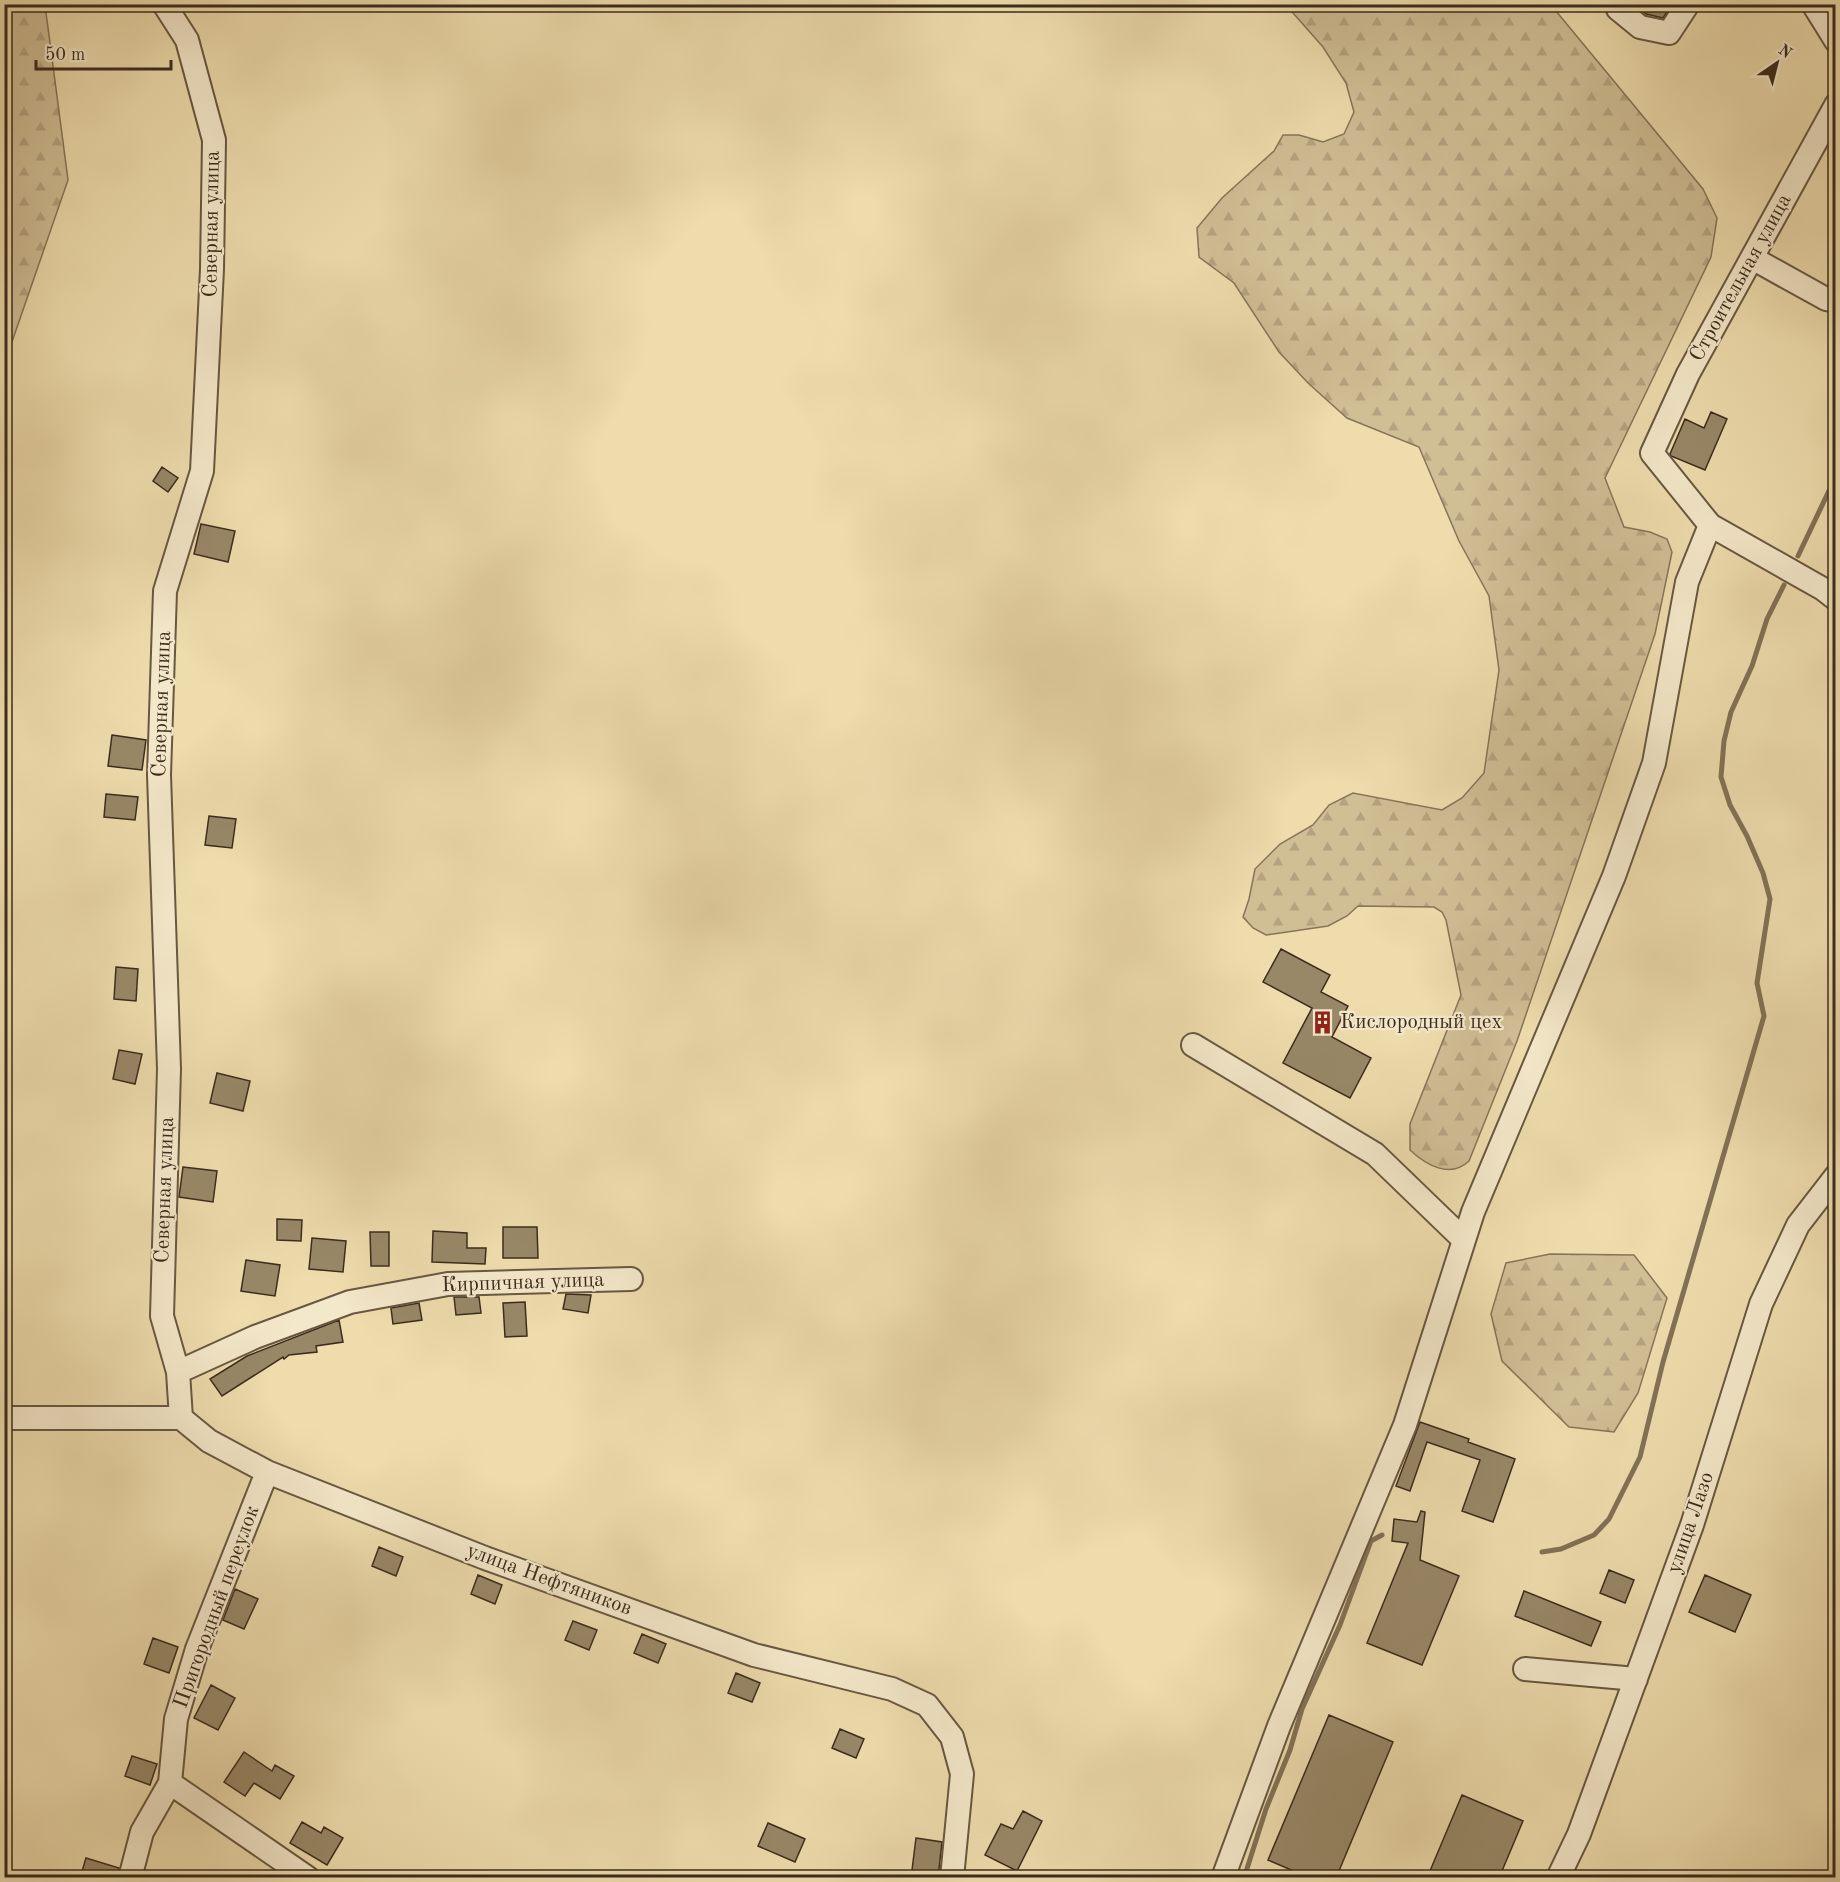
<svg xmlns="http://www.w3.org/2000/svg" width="1840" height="1882" font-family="'Old Standard TT',serif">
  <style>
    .forest { fill: url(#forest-firs); stroke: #867559; stroke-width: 1.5 }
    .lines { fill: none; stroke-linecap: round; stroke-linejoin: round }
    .stream { stroke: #827256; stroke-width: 5 }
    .building { fill: #988868; stroke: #3b2c1d; stroke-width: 1.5 }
    .minor-casing { stroke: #685841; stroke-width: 26 }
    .minor { stroke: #f4e8ca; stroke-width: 22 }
    .labels { text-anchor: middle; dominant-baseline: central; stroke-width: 4.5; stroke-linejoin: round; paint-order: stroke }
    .street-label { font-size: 21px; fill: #3b2c1d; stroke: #f4e8ca }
    .poi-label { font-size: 21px; fill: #3b2c1d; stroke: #f4e8ca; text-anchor: start }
  </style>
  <defs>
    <pattern id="forest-firs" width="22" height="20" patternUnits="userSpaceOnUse" patternTransform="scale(1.5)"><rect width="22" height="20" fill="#d0be95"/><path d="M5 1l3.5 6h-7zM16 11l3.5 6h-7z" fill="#b4a380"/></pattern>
  </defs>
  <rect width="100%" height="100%" fill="#eedcad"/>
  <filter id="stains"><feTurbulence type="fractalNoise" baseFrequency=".00333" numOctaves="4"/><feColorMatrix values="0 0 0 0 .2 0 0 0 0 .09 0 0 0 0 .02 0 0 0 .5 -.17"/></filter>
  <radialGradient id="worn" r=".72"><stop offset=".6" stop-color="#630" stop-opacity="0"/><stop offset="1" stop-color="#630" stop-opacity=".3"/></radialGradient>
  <path class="forest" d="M5,4L45,5L68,180L5,362Z
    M1286,5H1551L1703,189L1717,218L1711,257L1605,478L1624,527L1650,532L1667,539L1672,552L1655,634L1517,1041L1469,1161C1450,1179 1426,1165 1410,1150V1124L1461,995L1446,920L1442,912L1434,907L1358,906L1347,916L1328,926L1266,935L1253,928L1243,917L1249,899L1255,869L1280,844L1313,825L1329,805L1353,793L1442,810L1462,798L1484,773L1499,670L1489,596L1459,541L1419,447L1347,418L1308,383L1279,352L1234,283L1199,257L1197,228L1222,198L1274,151L1283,135H1299L1323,142L1344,134L1354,112L1346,83L1323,47Z
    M1550,1254L1634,1255L1667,1298L1638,1393L1614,1432L1569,1427L1502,1361L1491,1314L1506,1263Z"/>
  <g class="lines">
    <path class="stream" d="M1798,556L1836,476
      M1542,1552L1561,1549L1594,1535L1609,1519L1640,1457L1663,1362L1764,1016L1757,983L1770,899L1763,873L1747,836L1730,805L1721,777L1724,741L1731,712L1752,666L1767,619L1784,585
      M1244,1878L1266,1809L1290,1750L1302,1709L1340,1625L1371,1541L1382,1535"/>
  </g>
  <path class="building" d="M1634,4H1672L1663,18L1646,14Z
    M1711,412L1727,419L1705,470L1671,456L1670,454L1685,419L1704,428Z
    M162,467L178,478L168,492L153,481Z
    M201,524L235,531L228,562L194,554Z
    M112,735L146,740L142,770L108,766Z
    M106,794L138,797L135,820L104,817Z
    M209,816L236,819L232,848L205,845Z
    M1281,949L1330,975L1321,992L1348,1006L1332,1037L1371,1058L1350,1098L1283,1063L1312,1008L1263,982Z
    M116,967L138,969L136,1001L114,999Z
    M119,1050L142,1054L135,1084L113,1079Z
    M217,1073L250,1081L243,1111L210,1103Z
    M183,1167L217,1171L213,1202L179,1197Z
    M277,1219L302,1220L301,1241L277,1240Z
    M503,1227H537L538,1258H503Z
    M433,1231L467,1233V1248H486L485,1264L432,1262Z
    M370,1232H389V1266H371Z
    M312,1238L346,1241L343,1272L309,1269Z
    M246,1260L280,1265L275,1296L241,1291Z
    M566,1294L591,1295L588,1313L563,1309Z
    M454,1297H479L481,1313L456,1315Z
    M525,1302L527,1336L505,1337L503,1303Z
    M419,1303L422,1320L393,1324L391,1308Z
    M339,1320L343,1342L316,1346L317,1352L289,1355L284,1359L283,1357L222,1396L210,1379L247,1356Z
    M1420,1422L1469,1439L1468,1442L1515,1459L1493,1522L1462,1511L1480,1460L1427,1442L1410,1491L1396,1486Z
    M1421,1511L1425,1512L1420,1560L1459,1576L1422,1665L1367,1643L1408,1543L1392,1541L1394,1519L1417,1522Z
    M379,1547L403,1557L396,1576L372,1566Z
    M1609,1570L1634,1580L1625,1603L1600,1593Z
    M478,1575L502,1585L495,1604L471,1594Z
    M1705,1575L1751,1595L1735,1632L1689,1612Z
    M235,1589L258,1599L244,1629L223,1620Z
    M1524,1591L1601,1622L1591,1646L1515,1616Z
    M573,1621L597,1630L589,1650L565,1640Z
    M642,1634L666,1644L658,1663L634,1653Z
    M153,1638L178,1647L169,1673L144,1664Z
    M736,1673L760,1683L752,1702L728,1693Z
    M211,1685L235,1698L218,1730L194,1718Z
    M1329,1715L1393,1742L1336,1878H1310L1268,1860Z
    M840,1729L864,1739L856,1758L832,1748Z
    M244,1752L272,1771L275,1765L294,1776L280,1799L254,1783L245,1796L224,1782Z
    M132,1756L157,1764L150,1785L125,1776Z
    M1462,1795L1523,1821L1499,1878H1427Z
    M1023,1811L1042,1821L1017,1871L985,1855L1001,1824L1013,1829Z
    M302,1822L321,1833L324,1827L343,1838L327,1865L290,1843Z
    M768,1823L805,1839L795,1862L758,1846Z
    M916,1838L942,1842L938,1878H911Z
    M86,1858L119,1868L117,1878H80Z"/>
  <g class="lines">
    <defs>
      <path id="minor" d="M164,4L187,40L214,140L212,269L202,471L165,591L159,775L169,1069L162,1316L178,1372L181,1418
        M1621,4L1618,9L1640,27L1669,33L1688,4
        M1813,4L1836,41
        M1836,105L1688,374L1652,453L1710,525L1823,589L1836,599
        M1752,258L1826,299L1836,301
        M1193,1045L1375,1154L1464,1240
        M178,1372L255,1337L350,1302L448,1284L631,1279
        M4,1418H181L209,1441L267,1472L485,1558L754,1655L892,1689L927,1705L952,1737L962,1774L952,1878
        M1525,1669L1636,1679
        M170,1783L308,1878
        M130,1878L142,1832L170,1783L176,1719L197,1649L267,1472
        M1223,1878L1279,1726L1405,1425L1473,1212L1614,876L1654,763L1687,582L1710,525
        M1558,1878L1579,1834L1692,1525L1761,1304L1798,1225L1836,1176"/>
    </defs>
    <use href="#minor" class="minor-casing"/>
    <use href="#minor" class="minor"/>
  </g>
  <defs>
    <symbol id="building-bare" viewBox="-9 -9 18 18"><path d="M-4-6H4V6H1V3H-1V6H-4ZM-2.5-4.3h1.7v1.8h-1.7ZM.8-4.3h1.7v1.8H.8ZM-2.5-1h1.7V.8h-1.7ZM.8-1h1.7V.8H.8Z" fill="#8f2418" stroke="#f4e8ca" stroke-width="2.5" paint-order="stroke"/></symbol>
  </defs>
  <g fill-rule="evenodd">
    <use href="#building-bare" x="1306" y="1006" width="33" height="33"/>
  </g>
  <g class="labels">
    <g class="street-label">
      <text transform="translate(212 224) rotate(-89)">Северная улица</text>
      <text transform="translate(1741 278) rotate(-61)">Строительная улица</text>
      <text transform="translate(162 704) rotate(-88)">Северная улица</text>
      <text transform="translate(165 1190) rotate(-88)">Северная улица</text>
      <text transform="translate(523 1283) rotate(-2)">Кирпичная улица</text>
      <text transform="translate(1691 1523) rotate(-71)">улица Лазо</text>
      <text transform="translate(549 1580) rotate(20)">улица Нефтяников</text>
      <text transform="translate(217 1607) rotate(-70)">Пригородный переулок</text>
    </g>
    <g class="poi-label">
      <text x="1340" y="1022">Кислородный цех</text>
    </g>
  </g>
  <rect width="1840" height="1882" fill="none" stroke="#eedcad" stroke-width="24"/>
  <rect x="6" y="6" width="1828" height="1870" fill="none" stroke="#3b2c1d" stroke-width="3"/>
  <rect x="12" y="12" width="1816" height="1858" fill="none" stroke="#3b2c1d" stroke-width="1.5"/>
  <g transform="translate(1777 63) rotate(35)" stroke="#f4e8ca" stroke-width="4.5" paint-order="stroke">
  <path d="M0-4.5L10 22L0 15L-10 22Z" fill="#3b2c1d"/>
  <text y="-9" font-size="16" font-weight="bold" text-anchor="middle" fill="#3b2c1d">N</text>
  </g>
  <path d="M36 60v9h135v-9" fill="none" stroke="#3b2c1d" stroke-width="3"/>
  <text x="45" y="60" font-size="18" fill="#3b2c1d" stroke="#f4e8ca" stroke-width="4.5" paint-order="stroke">50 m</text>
  <rect width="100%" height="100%" filter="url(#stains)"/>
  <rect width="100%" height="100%" fill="url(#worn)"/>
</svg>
